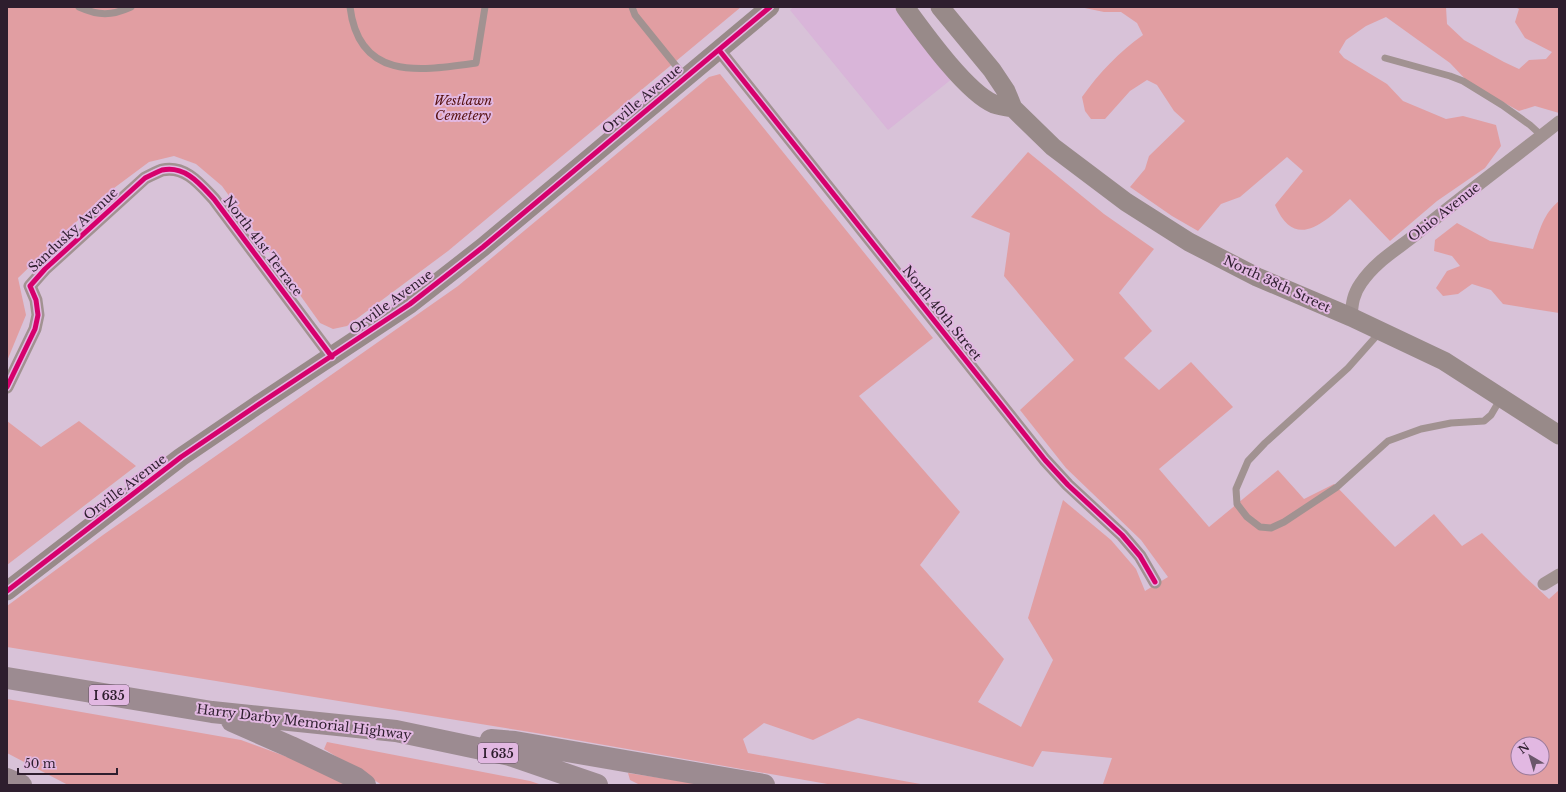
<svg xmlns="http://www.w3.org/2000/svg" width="1566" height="792" font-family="'Libre Baskerville',serif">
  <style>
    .built { fill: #d9b5d9 }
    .green { fill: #e19ea2; fill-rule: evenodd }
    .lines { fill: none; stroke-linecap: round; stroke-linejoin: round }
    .lane { stroke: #a19291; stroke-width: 7 }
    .street { stroke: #a19291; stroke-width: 13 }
    .secondary { stroke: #988a89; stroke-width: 19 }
    .highway { stroke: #9c8b91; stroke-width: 22 }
    .cycleway-casing { stroke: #e2b8e2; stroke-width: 8 }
    .cycleway { stroke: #d6006c; stroke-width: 5 }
    .labels { text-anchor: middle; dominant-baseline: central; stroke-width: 4; stroke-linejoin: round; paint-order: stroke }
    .shield { fill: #e2b8e2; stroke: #644c64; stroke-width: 1 }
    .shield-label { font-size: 12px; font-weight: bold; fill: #2e1e2e }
    .street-label { font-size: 13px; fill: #2e1e2e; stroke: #e2b8e2 }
    .park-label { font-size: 13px; font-style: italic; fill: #55100f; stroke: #e2b8e2 }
  </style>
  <rect width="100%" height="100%" fill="#d8c2d8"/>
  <path class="built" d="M794,7H898L953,78L888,130L790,10Z"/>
  <path class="green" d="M7,7H741L448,251L347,326L333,329L320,323L222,186L196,164L174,156L149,162L102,197L18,278L26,315L7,361Z
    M1080,7H1446L1447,24L1464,40L1504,62L1519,69L1529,60L1546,59L1552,52L1525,38L1515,22L1519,9L1515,7H1559V113L1535,106L1519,111L1470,84L1450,63L1386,17L1366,26L1346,40L1339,52L1344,58L1387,84L1403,101L1446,119L1463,116L1496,125L1501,146L1485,168L1437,201L1390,241L1350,199C1325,222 1295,252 1275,205L1303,171L1287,157L1240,197L1221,204L1198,231L1172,216L1130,187L1145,169L1149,156L1185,121L1174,111L1157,85L1147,80L1130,91L1105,119H1091L1085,111L1082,97C1099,73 1119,52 1143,35L1137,23L1121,12H1104Z
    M720,74L933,338L859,396L960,512L920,565L1004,659L978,702L1021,727L1053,660L1028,618L1063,500L1111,540L1136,569L1145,591L1168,577L1141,540L1066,468L1020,410L1074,360L1004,276L1010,233L971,217L1028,152L1104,214L1154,249L1119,293L1152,331L1124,358L1159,390L1191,362L1233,407L1159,469L1209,527L1278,470L1304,499L1334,484L1395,547L1434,514L1462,546L1482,533L1523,575L1549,599L1559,590V785H1097L1103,784L1112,758L1042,751L1033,767L858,718L813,740L764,723L743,739L748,753L926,785H833L536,733L7,647V606L103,535L458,286L709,77ZM1518,744H1542V768H1518Z
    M1559,201V313L1503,304L1491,290L1472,284L1458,294L1443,296L1436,288L1447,271L1460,266L1452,256L1434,251L1435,240L1457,223L1490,241L1533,249C1540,230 1543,214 1559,201Z
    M7,421L41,447L79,421L136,466L7,565Z
    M7,699L241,740L315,767L352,785H68L7,753Z
    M327,742L530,781L542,785H382L324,749Z
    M628,773L707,785H640L630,780Z"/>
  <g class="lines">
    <path class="lane" d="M79,7C99,16 111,16 131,7
      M350,7C359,81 419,71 476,63L485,7
      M632,7L635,15L685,77
      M1385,58L1450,76L1463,81L1502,105L1530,125L1542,136
      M1380,332L1348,368L1265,443L1248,461L1236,489L1237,504L1247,517L1260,527L1271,528L1284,522L1337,487L1388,441L1421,429L1451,423L1484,421L1491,415L1501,398"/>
    <path class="street" d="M719,50L1045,460L1068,485L1122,535L1140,556L1155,582
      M1351,317C1352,304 1353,294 1361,283C1375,262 1396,250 1415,235C1462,196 1511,160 1559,122
      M7,387L35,329L38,315L36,300L30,286L45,269L145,178C151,175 157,172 162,170C185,165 200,184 214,199L332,357
      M1544,584L1559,575"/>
    <path class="secondary" d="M905,7C924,33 966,92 994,104C1000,106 1007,107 1013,108
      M940,7L992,70L1006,91L1013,108L1053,147L1126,202L1189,242L1257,277L1351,317L1444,361L1559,435
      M7,591L181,457L256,406L410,304L483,247L770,7"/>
    <path class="highway" d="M7,678L212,712L396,731L510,755L597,785
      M232,721L291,747L356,778L365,785
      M491,740L515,742L764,785
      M7,779L21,785"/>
    <defs>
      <path id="cycleway" d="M719,50L1045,460L1068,485L1122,535L1140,556L1155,582
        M7,387L35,329L38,315L36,300L30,286L45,269L145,178C151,175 157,172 162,170C185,165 200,184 214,199L332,357
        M7,591L181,457L256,406L410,304L483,247L770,7"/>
    </defs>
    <use href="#cycleway" class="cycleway-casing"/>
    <use href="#cycleway" class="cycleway"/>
  </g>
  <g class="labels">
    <g class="shield">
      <rect x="89" y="685" width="40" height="20" rx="3"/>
      <rect x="478" y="743" width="40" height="20" rx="3"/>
    </g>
    <g class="shield-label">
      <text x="109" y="695">I 635</text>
      <text x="498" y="753">I 635</text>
    </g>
    <g class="street-label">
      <text transform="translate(642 99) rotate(-40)">Orville Avenue</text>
      <text transform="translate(1444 212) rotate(-38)">Ohio Avenue</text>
      <text transform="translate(73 230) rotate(-43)">Sandusky Avenue</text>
      <text transform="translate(263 246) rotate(53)">North 41st Terrace</text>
      <text transform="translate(1277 284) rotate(25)">North 38th Street</text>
      <text transform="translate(391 302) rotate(-36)">Orville Avenue</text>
      <text transform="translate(942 313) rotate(51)">North 40th Street</text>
      <text transform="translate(125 487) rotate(-37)">Orville Avenue</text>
      <text transform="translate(304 722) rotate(7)">Harry Darby Memorial Highway</text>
    </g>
    <g class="park-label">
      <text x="463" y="100">Westlawn<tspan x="463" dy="15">Cemetery</tspan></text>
    </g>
  </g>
  <rect width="1566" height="792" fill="none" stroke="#2e1e2e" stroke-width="16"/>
  <g transform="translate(1530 756) rotate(322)"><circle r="19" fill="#e2b8e2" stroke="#9a7a9a"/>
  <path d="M0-3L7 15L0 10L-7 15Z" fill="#6a576a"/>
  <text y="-6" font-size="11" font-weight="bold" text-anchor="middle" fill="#2e1e2e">N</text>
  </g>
  <path d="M18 768v6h99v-6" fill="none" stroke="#2e1e2e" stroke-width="2"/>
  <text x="24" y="768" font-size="12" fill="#2e1e2e" stroke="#e2b8e2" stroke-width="3" paint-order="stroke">50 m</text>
</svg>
